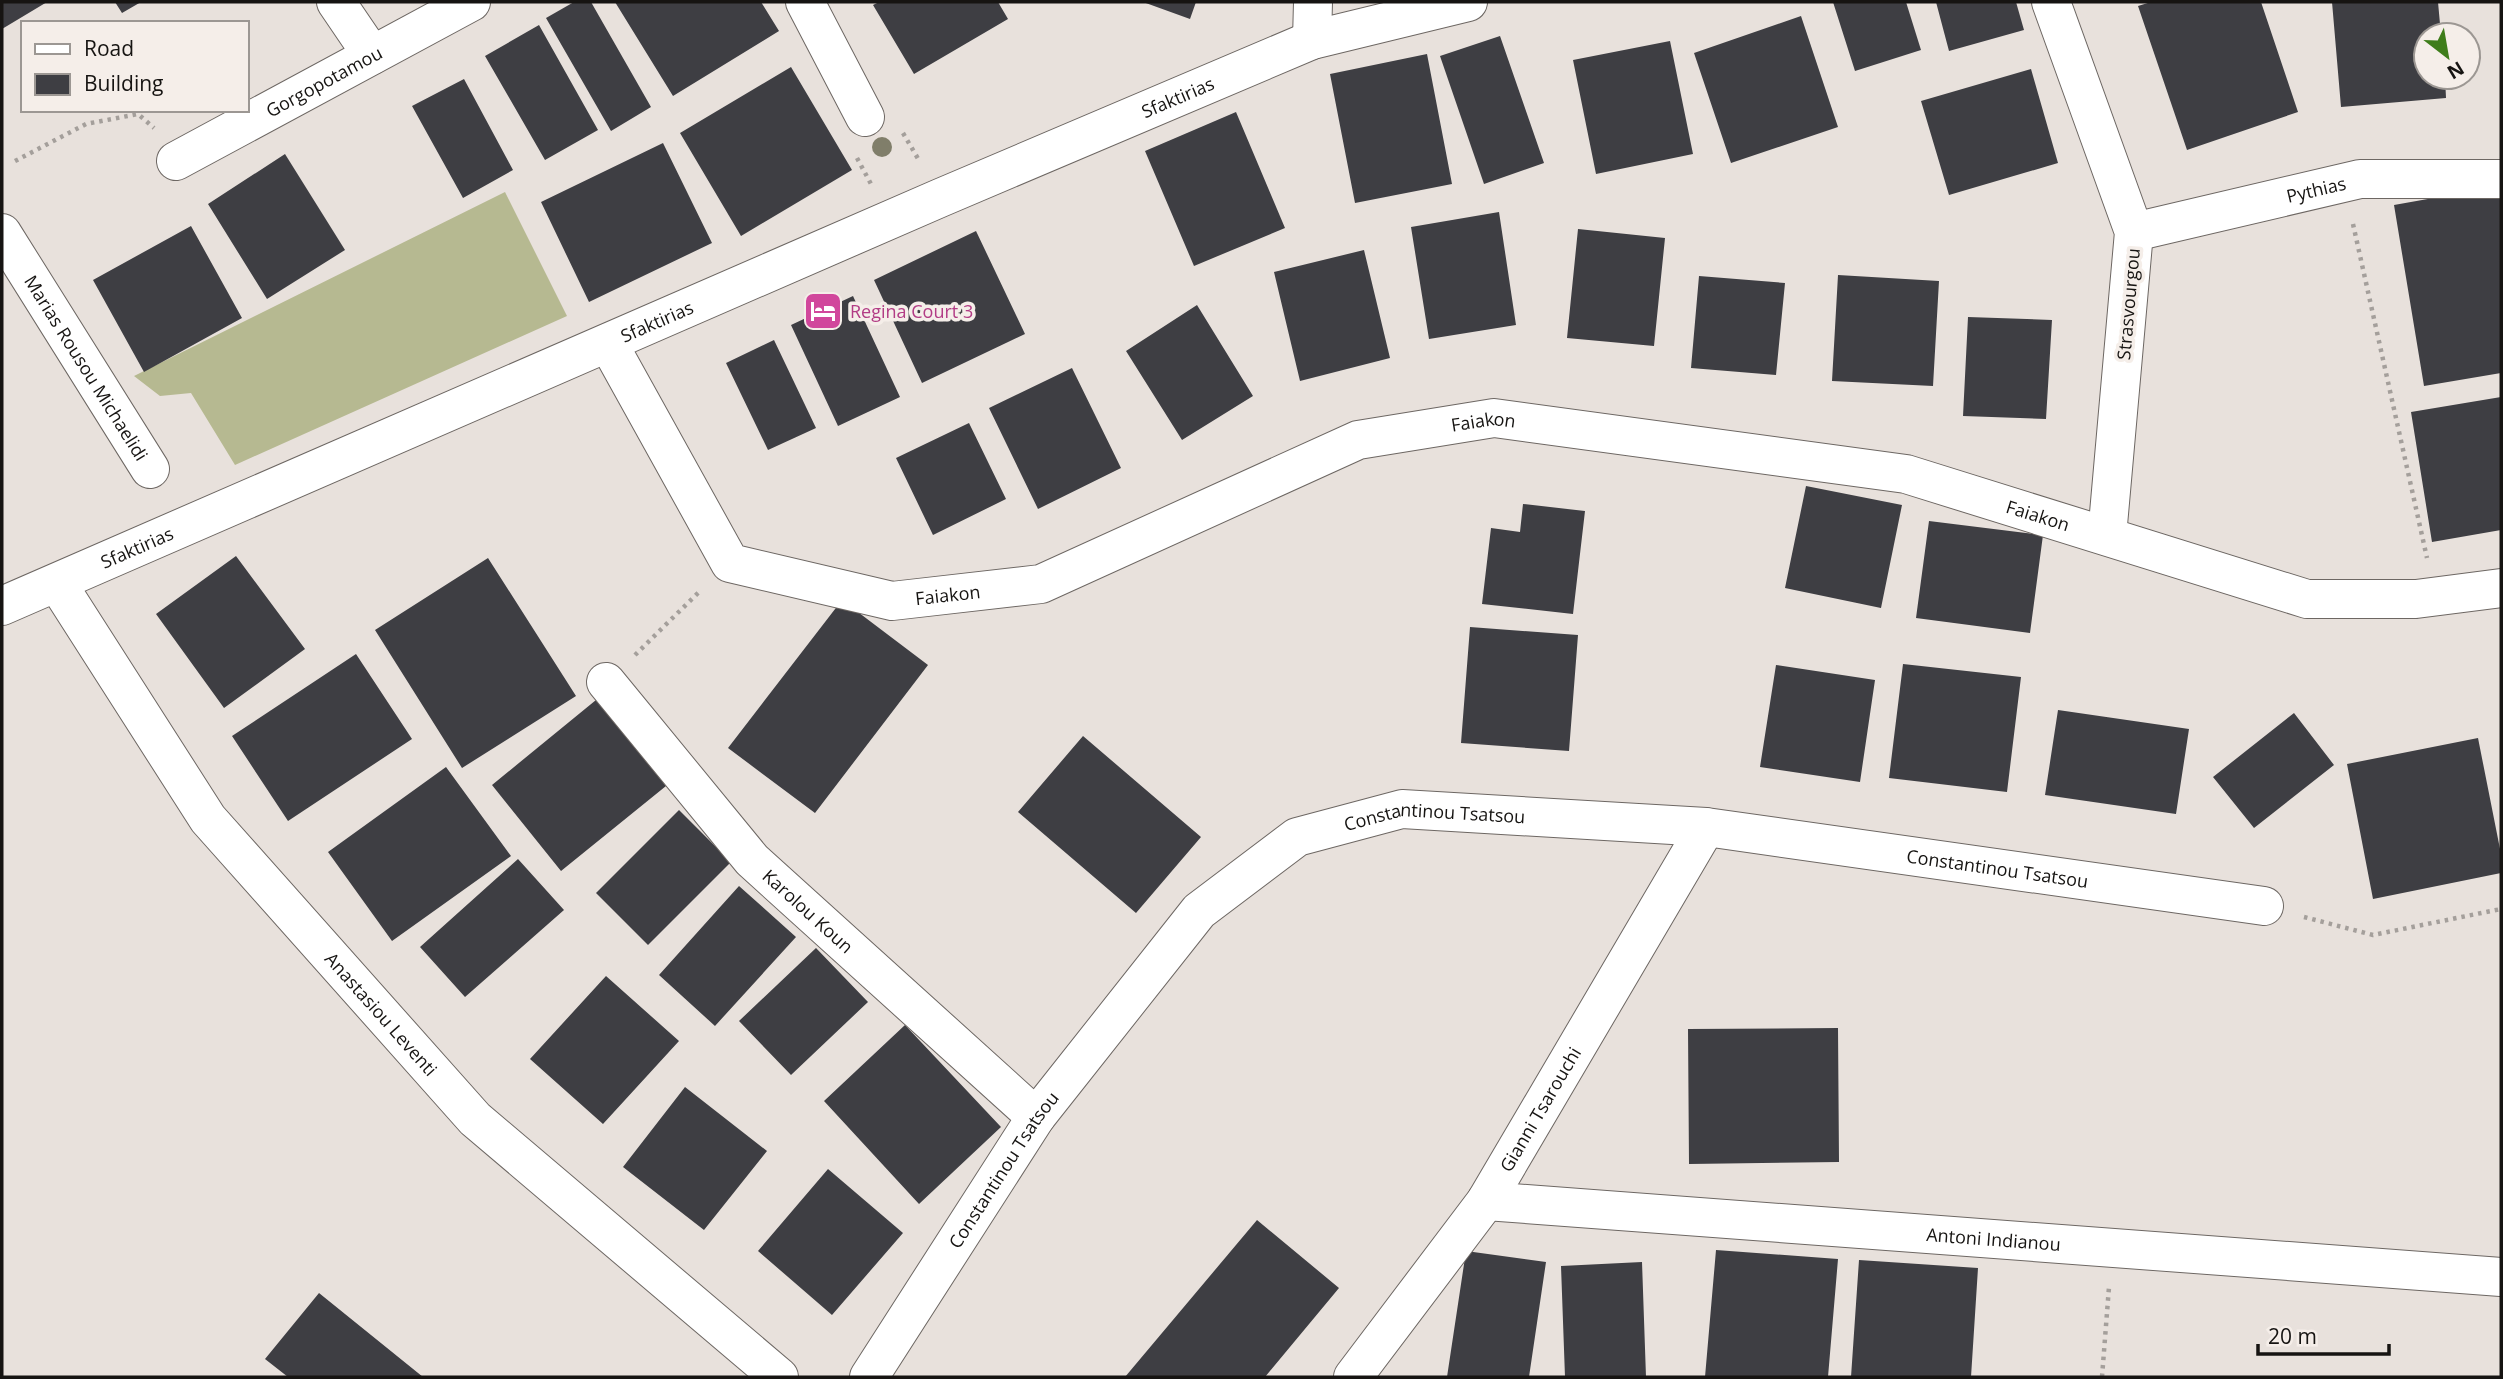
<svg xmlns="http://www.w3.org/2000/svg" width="2503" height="1379" font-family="'Open Sans',sans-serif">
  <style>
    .forest { fill: #b6b991 }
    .building { fill: #3e3e43 }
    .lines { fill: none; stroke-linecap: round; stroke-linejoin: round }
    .minor-casing { stroke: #6d6763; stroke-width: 40 }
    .path { stroke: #a49f9b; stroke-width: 4.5; stroke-dasharray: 3.5 5; stroke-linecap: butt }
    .minor { stroke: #fff; stroke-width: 38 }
    .tree { fill: #807e6a }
    .labels { text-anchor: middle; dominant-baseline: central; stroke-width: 7; stroke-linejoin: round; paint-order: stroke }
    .street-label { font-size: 18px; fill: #161412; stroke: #f5eee9 }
    .hotel-label { font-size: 18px; fill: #b23c85; stroke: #f5eee9; text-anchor: start }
  </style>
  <rect width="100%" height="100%" fill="#e8e1dc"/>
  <path class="forest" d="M505,192L567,316L235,465L191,393L160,396L134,376Z"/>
  <path class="building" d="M2,2H47L2,29Z
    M115,2H141L122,13Z
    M574,2H591L651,107L611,131L546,18Z
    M615,2H761L779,31L673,96Z
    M879,2H998L1008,19L914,74L873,5Z
    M1143,2H1196L1190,19Z
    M1833,2H1906L1921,50L1855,71Z
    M1936,2H2016L2024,30L1949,51Z
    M2151,2H2261L2298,112L2187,150L2138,6Z
    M2332,2H2438L2441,35H2426V77H2445L2446,98L2341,107Z
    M1801,16L1838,127L1731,163L1694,53Z
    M539,25L598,130L545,160L485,56Z
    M1500,36L1544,163L1484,184L1440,56Z
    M1670,41L1693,154L1596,174L1573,60Z
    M1427,54L1452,184L1355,203L1330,74Z
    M791,67L852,170L741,236L680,133Z
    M2031,69L2058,163L1949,195L1921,101Z
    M464,79L513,170L463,198L412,106Z
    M1236,112L1285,228L1194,266L1145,151Z
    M663,143L712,243L589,302L541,202Z
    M285,154L345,250L267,299L208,204Z
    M2501,186V373L2424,386L2394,205Z
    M1499,212L1516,325L1429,339L1411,227Z
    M191,226L242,318L144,372L93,280Z
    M1578,229L1665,238L1654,346L1567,338Z
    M976,231L1025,334L922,383L874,280Z
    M1364,250L1390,358L1300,381L1274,272Z
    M1838,275L1939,281L1933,386L1832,381Z
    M1699,276L1785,283L1776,375L1691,368Z
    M853,296L900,397L838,426L791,325Z
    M1197,305L1253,396L1182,440L1126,351Z
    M1968,317L2052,320L2046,419L1963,416Z
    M774,340L816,428L768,450L726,363Z
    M1072,368L1121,468L1038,509L989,408Z
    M2501,397V530L2432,542L2411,412Z
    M969,423L1006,499L933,535L896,458Z
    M1806,486L1902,505L1881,608L1785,588Z
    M1523,504L1585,511L1573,614L1482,604L1491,528L1520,532Z
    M1929,521L2043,535L2030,633L1916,618Z
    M236,556L305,649L224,708L156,614Z
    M488,558L576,696L462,768L375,630Z
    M842,600L928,665L815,813L728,748Z
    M1470,627L1578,635L1569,751L1461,743Z
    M356,654L412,739L288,821L232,736Z
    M1903,664L2021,677L2007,792L1889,778Z
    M1776,665L1875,680L1860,782L1760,767Z
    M596,700L666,786L561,871L492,785Z
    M2058,710L2189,729L2176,814L2045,795Z
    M2294,713L2334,765L2254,828L2213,777Z
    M1083,736L1201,837L1136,913L1018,812Z
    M2478,738L2501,854V873L2373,899L2347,764Z
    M446,767L511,856L392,941L328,852Z
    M679,810L731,862L648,945L596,893Z
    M518,859L564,910L465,997L420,947Z
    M739,886L796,937L715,1026L659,975Z
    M816,948L868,1002L791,1075L739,1021Z
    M606,976L679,1041L603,1124L530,1059Z
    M905,1025L1001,1127L919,1204L824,1101Z
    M1838,1028L1839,1162L1689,1164L1688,1029Z
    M685,1087L767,1151L704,1230L623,1167Z
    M828,1169L903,1233L832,1315L758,1251Z
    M1257,1220L1339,1288L1265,1377H1125Z
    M1716,1250L1838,1259L1828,1377H1705Z
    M1466,1251L1546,1262L1529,1377H1447Z
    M1859,1260L1978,1268L1971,1377H1851Z
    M1642,1262L1646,1377H1565L1561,1266Z
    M319,1293L423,1377H288L265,1359Z"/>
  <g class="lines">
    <defs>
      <g id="minor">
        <path d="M336,2L372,55"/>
        <path d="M805,2L865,117"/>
        <path d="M2051,2L2134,232L2107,536"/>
        <path d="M1312,40L1313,2"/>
        <path id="s1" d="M176,161L471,2"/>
        <path id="s2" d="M2134,232L2360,179H2501"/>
        <path id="s3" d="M2,233L150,469"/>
        <path id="s4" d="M608,343L730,563L892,601L1041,584L1358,440L1494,418L1906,474L2307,599H2416L2501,588"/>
        <path id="s5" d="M57,583L208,819L475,1119L779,1377"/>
        <path id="s6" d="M2,606L940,198L1312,40L1468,2"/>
        <path id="s7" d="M606,682L752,860L1036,1117"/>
        <path id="s8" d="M1486,1201L2501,1277"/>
        <path id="s9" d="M869,1377L1036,1117L1199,911L1297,837L1402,809L1706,827L2264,906"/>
        <path id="s10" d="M1353,1377L1486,1201L1706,827"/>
      </g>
    </defs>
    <use href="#minor" class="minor-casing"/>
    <path class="path" d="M903,133L920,162
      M857,158L871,184
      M15,161L86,124L138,114L154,128
      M2353,224L2427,558
      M635,655L701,590
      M2304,917L2373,935L2501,909
      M2102,1377L2109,1287"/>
    <use href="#minor" class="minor"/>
  </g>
  <circle class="tree" cx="882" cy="147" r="10"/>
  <defs>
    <symbol id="hotel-square" viewBox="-11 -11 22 22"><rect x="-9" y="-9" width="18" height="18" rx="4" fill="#d1479c" stroke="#f5eee9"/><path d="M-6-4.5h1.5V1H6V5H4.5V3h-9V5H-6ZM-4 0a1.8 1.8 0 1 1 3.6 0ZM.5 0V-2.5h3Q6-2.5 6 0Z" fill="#fff"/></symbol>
  </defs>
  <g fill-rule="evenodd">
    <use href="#hotel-square" x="801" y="289" width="44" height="44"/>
  </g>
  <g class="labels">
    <g class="street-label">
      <text stroke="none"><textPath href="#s1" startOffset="168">Gorgopotamou</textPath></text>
      <text stroke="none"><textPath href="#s6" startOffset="1281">Sfaktirias</textPath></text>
      <text stroke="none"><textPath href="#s2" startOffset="187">Pythias</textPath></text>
      <text transform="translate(2128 304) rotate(-85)">Strasvourgou</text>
      <text stroke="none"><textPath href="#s6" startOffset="714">Sfaktirias</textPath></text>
      <text stroke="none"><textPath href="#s3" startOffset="159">Marias Rousou Michaelidi</textPath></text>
      <text stroke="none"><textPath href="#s4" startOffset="1043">Faiakon</textPath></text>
      <text stroke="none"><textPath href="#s4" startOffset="1608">Faiakon</textPath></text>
      <text stroke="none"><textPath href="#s6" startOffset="147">Sfaktirias</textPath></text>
      <text stroke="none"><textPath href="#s4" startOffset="474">Faiakon</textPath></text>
      <text stroke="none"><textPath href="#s9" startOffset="835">Constantinou Tsatsou</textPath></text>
      <text stroke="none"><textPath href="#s9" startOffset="1402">Constantinou Tsatsou</textPath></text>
      <text stroke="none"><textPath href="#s7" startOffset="306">Karolou Koun</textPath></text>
      <text stroke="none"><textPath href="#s5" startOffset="541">Anastasiou Leventi</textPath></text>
      <text stroke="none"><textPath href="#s10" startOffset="327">Gianni Tsarouchi</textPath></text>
      <text stroke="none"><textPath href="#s9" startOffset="247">Constantinou Tsatsou</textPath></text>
      <text stroke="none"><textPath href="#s8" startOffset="509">Antoni Indianou</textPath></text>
    </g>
    <g class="hotel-label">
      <text x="850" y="311">Regina Court 3</text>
    </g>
  </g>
  <rect width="2503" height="1379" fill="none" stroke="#161412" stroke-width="7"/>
  <rect x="21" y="21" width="228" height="91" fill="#f5eee9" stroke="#9c9793" stroke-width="2"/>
  <rect x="35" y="44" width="35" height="10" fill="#ffffff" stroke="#9c9793" stroke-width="2"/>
  <text x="84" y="56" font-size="21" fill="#161412">Road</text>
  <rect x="35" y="74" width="35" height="21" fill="#3e3e43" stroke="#9c9793" stroke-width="2"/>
  <text x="84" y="91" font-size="21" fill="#161412">Building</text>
  <g transform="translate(2447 56) rotate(149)"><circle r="33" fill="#f5eee9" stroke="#9c9793" stroke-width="2"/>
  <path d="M0-5L12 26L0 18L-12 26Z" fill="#3e7d1a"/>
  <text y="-10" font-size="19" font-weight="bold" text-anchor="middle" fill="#161412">N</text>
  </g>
  <path d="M2258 1344v10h131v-10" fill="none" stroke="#161412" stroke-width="3.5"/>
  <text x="2268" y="1344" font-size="21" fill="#161412" stroke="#f5eee9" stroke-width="5" paint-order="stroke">20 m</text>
</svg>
